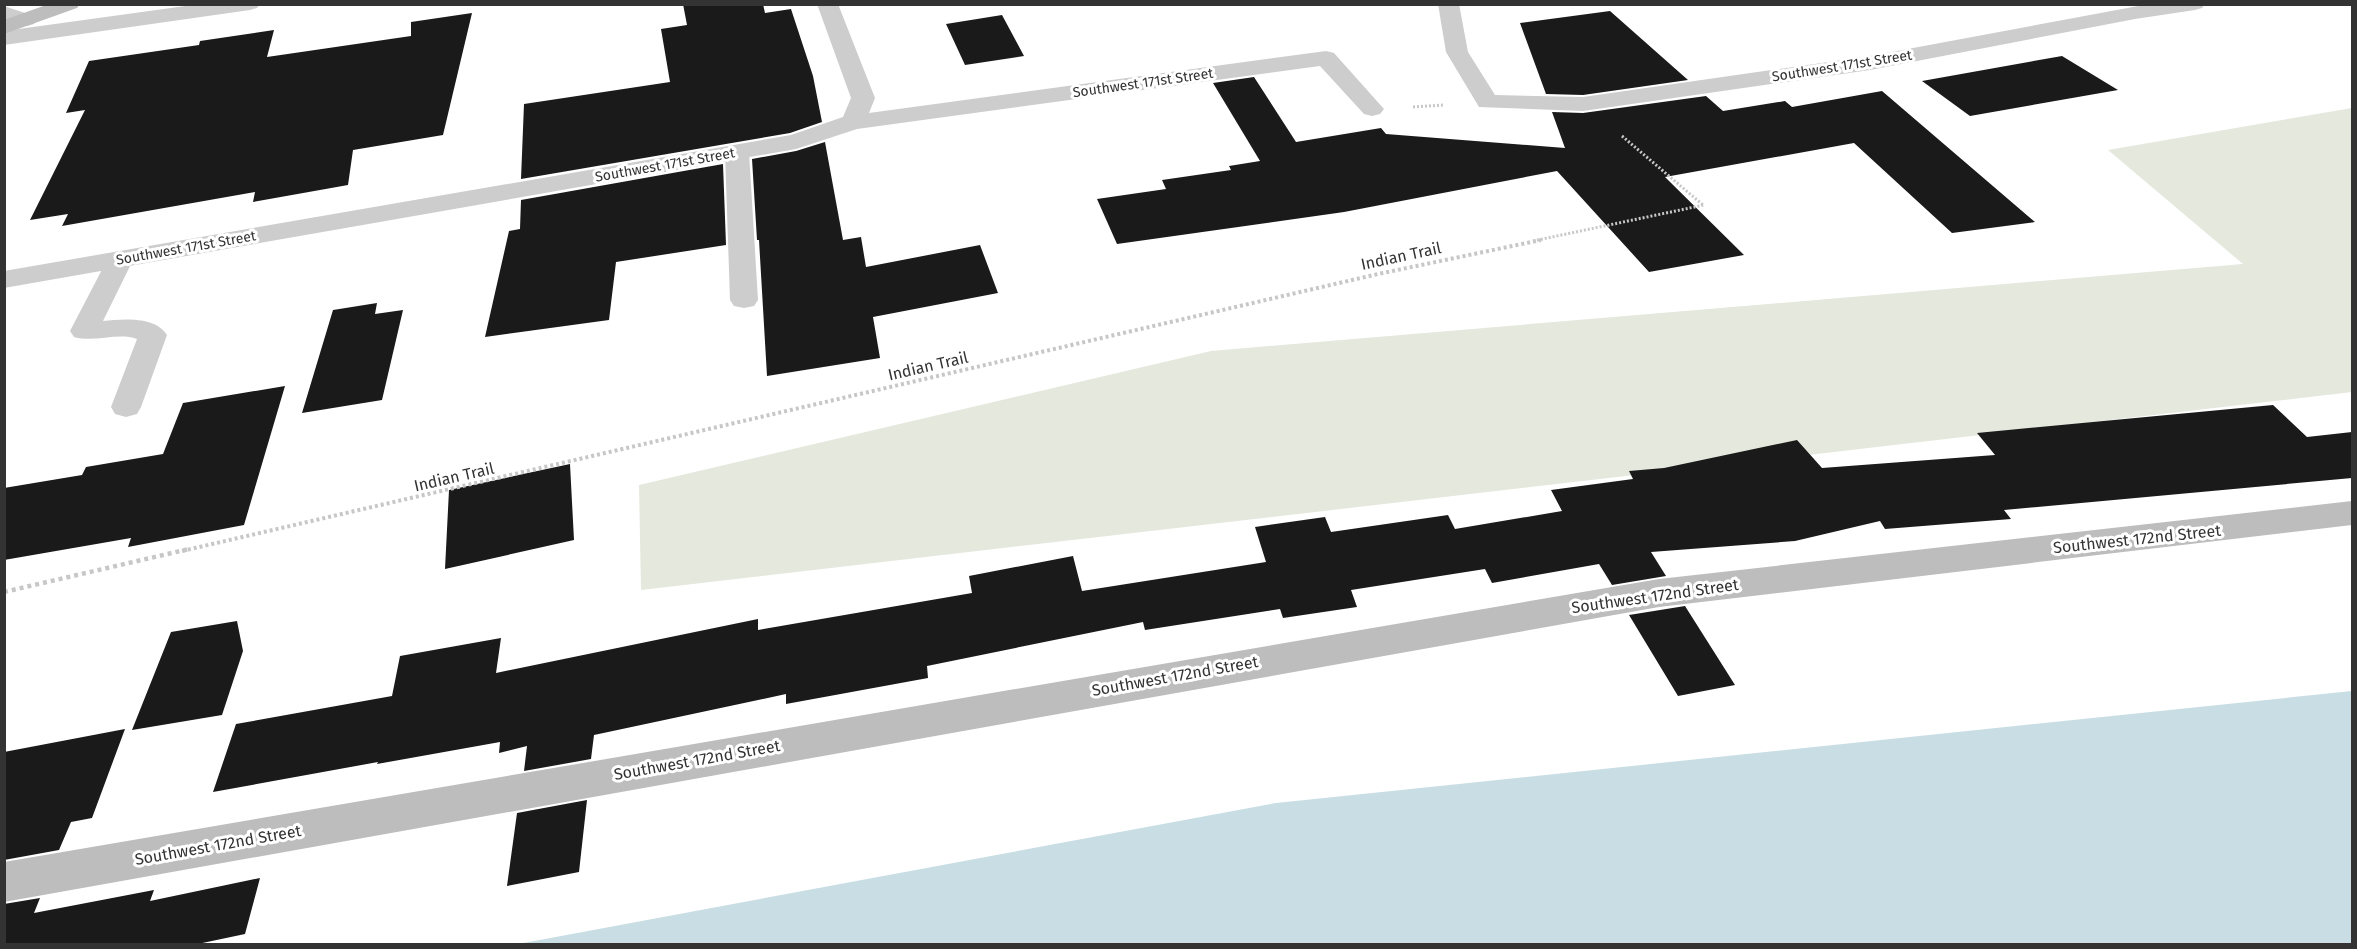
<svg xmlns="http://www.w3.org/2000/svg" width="2357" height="949" font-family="'Fira Sans',sans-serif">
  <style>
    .green { fill: #e4e8dd }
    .water { fill: #c9dee4 }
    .building { fill: #1a1a1a }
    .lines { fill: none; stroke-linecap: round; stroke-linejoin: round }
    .path-far2 { stroke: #c7c7c7; stroke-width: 3; stroke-dasharray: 2 2; stroke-linecap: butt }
    .path-far1 { stroke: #c7c7c7; stroke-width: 4; stroke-dasharray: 3 3; stroke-linecap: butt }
    .path { stroke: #c7c7c7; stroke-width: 4.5; stroke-dasharray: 4 4; stroke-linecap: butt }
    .lane { fill: #cdcdcd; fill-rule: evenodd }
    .street { fill: #cdcdcd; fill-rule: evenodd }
    .secondary { fill: #bdbdbd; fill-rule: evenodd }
    .labels { text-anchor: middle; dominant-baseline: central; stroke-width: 6; stroke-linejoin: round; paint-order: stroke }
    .far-street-label { font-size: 14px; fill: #333; stroke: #fff }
    .street-label { font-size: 16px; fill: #333; stroke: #fff }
  </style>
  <rect width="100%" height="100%" fill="#fff"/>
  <path class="green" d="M2352,108V392L641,590L639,485L1211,351L2243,264L2108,150Z"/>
  <path class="water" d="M2352,691V944H518L1276,803Z"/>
  <path class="building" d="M683,4H763L765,13L791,9L813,76L822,122L790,133L521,179L524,104L670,82L661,29L687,25Z
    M1610,11L1688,80L1583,95L1546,94L1520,23Z
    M472,13L443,135L353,150L348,185L253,202L255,192L62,226L68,214L30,220L85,110L66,113L89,61L199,45L200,41L274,30L267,57L411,36V22Z
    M1002,15L1024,56L965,65L946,24Z
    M2062,56L2118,90L1970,116L1922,81Z
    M1254,77L1296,142L1381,128L1386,134L1565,148L1552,112L1583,113L1706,96L1723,111L1785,101L1792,107L1882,91L2035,222L1952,233L1854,143L1665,177L1744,255L1649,272L1557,171L1344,212L1117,244L1097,199L1166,189L1162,180L1231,170L1229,166L1260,161L1213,83Z
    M825,142L843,240L861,237L866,267L980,245L998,293L873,317L880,358L767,376L759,240H757L752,159L796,151Z
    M723,164L726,245L616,262L609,320L485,337L509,231L520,229L521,200Z
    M377,303L375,314L403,310L382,400L302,413L333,310Z
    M285,386L244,525L128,547L131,538L4,560V488L82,475L86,467L163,454L183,403Z
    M2273,405L2307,437L2352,432V478L2004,510L2011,519L1885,529L1880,521L1795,541L1651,552L1666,576L1612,585L1599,564L1492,583L1485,569L1351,590L1357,607L1283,618L1280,609L1145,630L1143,622L927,666L928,678L786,704V694L594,735L591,759L524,771L527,746L499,753L500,742L377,764L378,762L213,792L236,724L392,696L400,656L501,638L496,673L758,619V630L972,593L969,576L1073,556L1082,591L1266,562L1255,527L1325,517L1331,532L1448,515L1455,529L1562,511L1551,490L1633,479L1629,471L1664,468L1797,440L1822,468L1995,455L1977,433Z
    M570,464L574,540L445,569L449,490Z
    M1685,606L1735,685L1678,696L1629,615Z
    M237,621L243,651L222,715L132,730L171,632Z
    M125,729L92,818L71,822L59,850L4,860V752Z
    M587,800L579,872L507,886L517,813Z
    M260,878L245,934L193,945H4V904L40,898L34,913L154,890L150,901Z"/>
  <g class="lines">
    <path class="path-far2" d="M1413,107L1444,105
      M1622,136L1703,205
      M1533,241L1704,205"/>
    <path class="path-far1" d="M182,551L1378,274L1541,240"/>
    <path class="path" d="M4,592L189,549"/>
    <path class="lane" d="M4,6L34,16L37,20L34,24L27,26L4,19Z
      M737,145L745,147L749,152L758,300L754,306L744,308L734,306L730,300L725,152L729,147Z
      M120,252L129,254L133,260L103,321C123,319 155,316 167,335L141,407L137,414L126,417L115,414L111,407L137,339C117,332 95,343 74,337L70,331L107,260L111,254Z"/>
    <path class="street" d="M200,4H260L257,8L250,10L4,45V31Z
      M817,4H838L875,98L869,113L1326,51L1334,53L1384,109L1380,114L1372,116L1364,114L1320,66L857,129L796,149L4,288V271L791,135L843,117L851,98Z
      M1438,4H1459L1468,52L1495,95L1583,97L1870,56L2149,4H2205L2202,8L2195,10L2135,19L1870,70L1583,111L1479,107L1446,52Z"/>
    <path class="secondary" d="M49,4H80L77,8L4,34V20Z
      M2352,501V525L1659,607L4,902V862L1659,579Z"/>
  </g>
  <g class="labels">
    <g class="far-street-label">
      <text transform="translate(1842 66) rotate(-9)">Southwest 171st Street</text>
      <text transform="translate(1143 83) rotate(-8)">Southwest 171st Street</text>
      <text transform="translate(665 165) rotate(-10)">Southwest 171st Street</text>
      <text transform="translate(186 248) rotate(-10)">Southwest 171st Street</text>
    </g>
    <g class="street-label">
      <text transform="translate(1401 256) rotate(-12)">Indian Trail</text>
      <text transform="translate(928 366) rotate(-13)">Indian Trail</text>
      <text transform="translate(454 477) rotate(-13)">Indian Trail</text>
      <text transform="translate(2137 539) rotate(-6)">Southwest 172nd Street</text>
      <text transform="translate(1655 596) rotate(-8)">Southwest 172nd Street</text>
      <text transform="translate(1175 676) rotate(-10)">Southwest 172nd Street</text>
      <text transform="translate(697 760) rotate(-10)">Southwest 172nd Street</text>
      <text transform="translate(218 845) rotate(-10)">Southwest 172nd Street</text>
    </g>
  </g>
  <rect width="2357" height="949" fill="none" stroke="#333333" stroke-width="12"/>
</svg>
